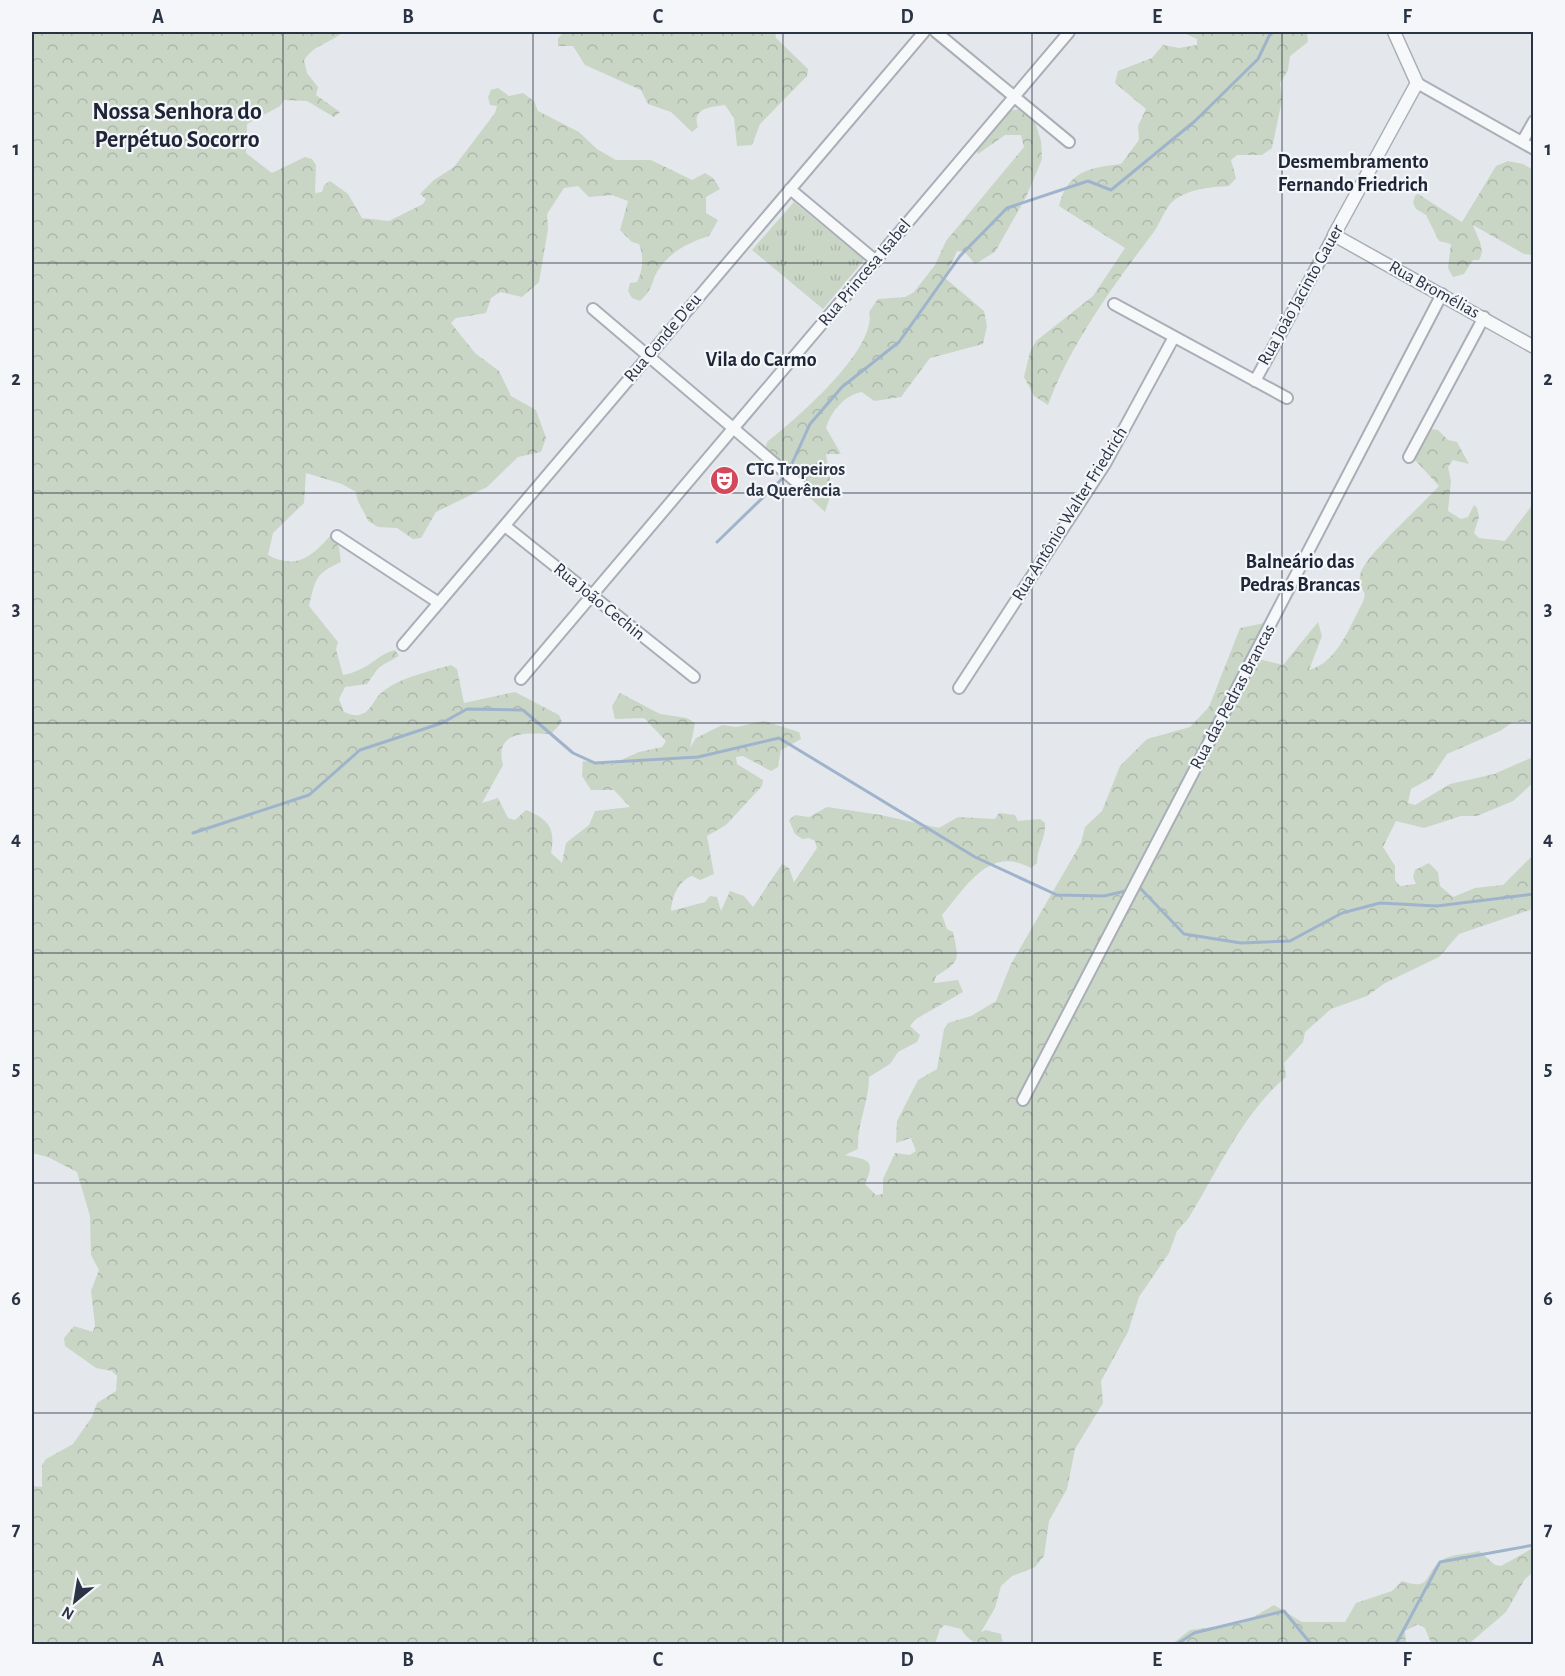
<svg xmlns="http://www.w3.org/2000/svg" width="1565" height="1676" font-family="'Alegreya Sans',sans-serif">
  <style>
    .grass { fill: url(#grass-tufts) }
    .forest { fill: url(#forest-crowns) }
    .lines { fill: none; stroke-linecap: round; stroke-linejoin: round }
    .stream { stroke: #9fb4cc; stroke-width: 3 }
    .minor-casing { stroke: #a9aeb7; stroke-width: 14 }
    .tertiary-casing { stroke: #a9aeb7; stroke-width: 15 }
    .minor { stroke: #f7f8fa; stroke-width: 10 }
    .tertiary { stroke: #f7f8fa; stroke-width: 12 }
    .grid { fill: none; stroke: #2b3445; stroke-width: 1.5; stroke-opacity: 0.55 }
    .labels { text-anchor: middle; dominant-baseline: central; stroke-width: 4.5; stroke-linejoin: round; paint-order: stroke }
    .street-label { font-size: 18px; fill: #2b3445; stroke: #f4f6f9 }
    .poi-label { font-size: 18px; font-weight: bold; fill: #2b3445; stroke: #f4f6f9; text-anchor: start }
    .neighbourhood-label { font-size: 20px; font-weight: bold; fill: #1d2536; stroke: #f4f6f9 }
    .district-label { font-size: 24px; font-weight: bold; fill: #1d2536; stroke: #f4f6f9 }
    .neatline { fill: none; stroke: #2b3445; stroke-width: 2 }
    .grid-label { font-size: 20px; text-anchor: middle; font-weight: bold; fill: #2b3445 }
  </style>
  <defs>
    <pattern id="grass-tufts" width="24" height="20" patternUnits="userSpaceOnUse" patternTransform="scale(1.5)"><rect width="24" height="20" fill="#c9d6c5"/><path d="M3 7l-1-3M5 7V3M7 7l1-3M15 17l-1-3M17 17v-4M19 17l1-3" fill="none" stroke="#adb8ab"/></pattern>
    <pattern id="forest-crowns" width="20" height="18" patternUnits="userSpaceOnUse" patternTransform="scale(1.5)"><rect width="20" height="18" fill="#c9d6c5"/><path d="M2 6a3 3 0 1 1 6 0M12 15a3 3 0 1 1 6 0" fill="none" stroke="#adb8ab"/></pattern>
  </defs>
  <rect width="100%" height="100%" fill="#e4e7ec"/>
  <path class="grass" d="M794,202L864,260L823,309L752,250Z"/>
  <path class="forest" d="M32,32H343C329,44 315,44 304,60L307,73L318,87L316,95L340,112L334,117L307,101L284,100L280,106L247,124L246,153L272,173L305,157L312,159L316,165L315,193L322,192L324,185L330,181L348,194L362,218L389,221L423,204L426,199L420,194L434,180L454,167L495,113L497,106L490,105L488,97L491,90L498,88L509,96L523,93L534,101L538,111L579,132L597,149L616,160H651L692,180L705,173L713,178L720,189L706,197V213L718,220L709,236C690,242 671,251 659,269C650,282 655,287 640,301L632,298L628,291L630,283L637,282C643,271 644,255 639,244L632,242L620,230L628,201L612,195L589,197L578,186L564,188L547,214L548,229L539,282L522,297L500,292L491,298L486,313L456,318L451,323L475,353L499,371L511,396L536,410L546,438L541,452L518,457L487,487L436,512L421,538L413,539L397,528L378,527L368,521C364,510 357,504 356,492L342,484L306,473L304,503L273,533L268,555C297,570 311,557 331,535L339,547L341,562C315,574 316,578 309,606L338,642L336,649L343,675C370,670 374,656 395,650L399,656L379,667L367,684L345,687L339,699L344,712C350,714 356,717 362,714C371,711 374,699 381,693C400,677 428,672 451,665L457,669L464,703L515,692L559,715L562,722L551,734C526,733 494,730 503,765L482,803L498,798L508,818L515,820L526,810C548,819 556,828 551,853L562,863L566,843L589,825L595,811L630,807L614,790H591L582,776L583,761L612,764L639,752L662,747L666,741L644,718L615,719L612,706L620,693L660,714L687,718L695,723L690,748L696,738L722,725L736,727L764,721L799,732L801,739L781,750L778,767L771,771L743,756L736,757L737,764L763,780L762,786L726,825L707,836L714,874L700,880L692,876C678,881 672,897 671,911L705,902L710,896L717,897L721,911L730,891L744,896L753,907L782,864L789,868L794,882L817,848L815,841L809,838L802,839L795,834L789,820L795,815L809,817L827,807L881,815L939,828L958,817L995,819L999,813L1015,815L1018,821L1040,819L1045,823C1046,839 1037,847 1037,863L1031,868C989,845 967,886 942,915L947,929L953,932C959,960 961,961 936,976L934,983L958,980L963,992L916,1019L910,1026L920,1035L917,1042L898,1052L890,1064L869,1077C869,1103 857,1122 858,1149L845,1155C866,1160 877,1158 865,1184L876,1195L883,1194V1179L895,1153L910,1155L916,1151L911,1138L896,1143L897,1121L918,1080L937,1069L944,1029L948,1023L971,1016L996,1001L1011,964L1081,843L1085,827L1102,811L1120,766L1147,739L1190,727L1209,707L1240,628L1274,621L1255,658L1283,665L1318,622L1322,636L1309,670C1338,662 1349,627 1363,602L1365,594C1361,588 1358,579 1361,572C1368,553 1422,505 1439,486L1415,460L1420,444L1431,429L1438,430L1448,440L1457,442L1469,464L1453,460L1448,467L1451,481L1448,511L1461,519L1468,517L1474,505L1477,508L1479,517L1474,533L1479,538L1505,541L1533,504V722H1513L1500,731L1447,754L1431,778L1411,789L1408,803L1415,805L1450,784L1494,774L1533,757V783L1513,801L1477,816H1461L1424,828L1396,821L1383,847L1395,866V880L1400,886L1416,884L1413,877L1415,870L1429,863L1438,872L1440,886L1453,897L1475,888L1503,885L1533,855V909L1459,934L1439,957L1385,983L1367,996L1331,1009L1305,1032L1303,1042L1284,1063L1286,1077C1243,1113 1217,1172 1188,1219L1177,1231L1169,1253L1139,1297L1128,1332L1101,1381L1103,1403L1075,1449L1067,1489L1049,1521L1044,1556L1035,1567L1012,1576L1001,1586L995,1608L981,1632L986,1630L1001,1634L1003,1644C981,1644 974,1648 961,1629L945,1625L940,1629L935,1644H32V1486L42,1487V1465L46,1459L73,1444L92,1417L97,1403L116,1391L117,1376L112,1371L96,1368L65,1346L64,1338L74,1326L93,1332L95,1325L91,1291L99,1270L91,1255L90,1216L77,1172L48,1157L32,1153Z
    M563,32H775L776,38L808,69L807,76L760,124L752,145L737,146L734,118L725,105C711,107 691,108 698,127L692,132L671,112L648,104L641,90L585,65L573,46H558V39Z
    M1182,32H1307L1308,42L1290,56L1288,70L1280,83L1282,100L1272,148L1262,155H1237L1231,160L1236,178L1229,186C1210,187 1187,189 1172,202C1164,210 1160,224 1153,233C1113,286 1071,343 1048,405L1034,396L1024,377L1030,352L1036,341L1093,296L1125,248L1059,206C1068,171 1088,168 1121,164L1139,140L1138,126L1146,109L1115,83L1118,71L1152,58L1163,45L1179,48L1197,45V39Z
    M1019,109L1033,116L1041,141L1042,159L1026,197L995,252L975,264L965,252L957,251L945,278L984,311L987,326L983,344L930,358L901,397L874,401L862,392C844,395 831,412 826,428L841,454H826L832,491L825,512L775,465L766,447L767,442C794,421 878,349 869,312L878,299L905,297L914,292L935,265L946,241L1024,147L1021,135H1005L978,154L976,150L1008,111Z
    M1508,161L1523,164L1533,170V255L1524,254L1473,225C1477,237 1486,248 1479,260H1473L1464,274L1453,277L1448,268L1451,244L1439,241L1426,215L1416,209L1413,203L1415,196L1418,194L1462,222L1496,166Z
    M1533,1548V1572L1525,1579L1506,1612L1471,1642L1431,1643L1425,1628L1418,1624L1405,1631L1406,1644H1172L1190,1630L1243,1623L1274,1605L1302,1622H1345L1356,1603L1392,1591L1402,1581C1433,1592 1423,1573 1442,1560C1451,1554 1469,1554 1479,1551L1495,1565L1501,1566Z"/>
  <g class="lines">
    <path class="stream" d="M789,470L810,424L842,387L899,342L960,256L1007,208L1088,181L1111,190L1195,121L1258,59L1271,32
      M717,542L785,476
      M193,833L309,795L360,750L442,723L467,709L523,710L573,753L595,763L698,757L779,738L975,857L1057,895L1104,896L1130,890
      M1136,889L1140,888L1184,934L1241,943L1290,941L1342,913L1380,903L1437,906L1534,894
      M1177,1644L1194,1633L1284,1611L1311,1644
      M1396,1644L1440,1562L1534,1545"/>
    <defs>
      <path id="minor" d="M936,32L1069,142
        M1417,83L1534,149
        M1522,142L1534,121
        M790,189L876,261
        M1114,304L1287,398
        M593,309L807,491
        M1255,381L1334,235
        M1409,457L1484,317
        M505,526L694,677
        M337,536L439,603
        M403,645L924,32
        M521,679L1069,32
        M959,688L1105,464L1174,337
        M1023,1100L1442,294"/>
      <path id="tertiary" d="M1394,32L1417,83L1334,235L1534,347"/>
    </defs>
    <use href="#minor" class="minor-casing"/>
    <use href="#tertiary" class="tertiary-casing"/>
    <use href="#minor" class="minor"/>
    <use href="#tertiary" class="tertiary"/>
  </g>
  <path class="grid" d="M283,32V1644M533,32V1644M783,32V1644M1032,32V1644M1282,32V1644M32,263H1534M32,493H1534M32,723H1534M32,953H1534M32,1183H1534M32,1413H1534"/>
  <defs>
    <symbol id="theatre-disc" viewBox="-11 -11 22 22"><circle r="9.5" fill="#d1495b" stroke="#f4f6f9"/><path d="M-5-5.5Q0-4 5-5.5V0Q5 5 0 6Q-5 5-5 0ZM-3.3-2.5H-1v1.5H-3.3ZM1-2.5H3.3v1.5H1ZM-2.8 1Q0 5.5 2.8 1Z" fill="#fff"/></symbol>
  </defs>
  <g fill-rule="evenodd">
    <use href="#theatre-disc" x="708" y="464" width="33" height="33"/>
  </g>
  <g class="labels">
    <g class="street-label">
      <text transform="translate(865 273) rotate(-50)">Rua Princesa Isabel</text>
      <text transform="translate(1434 290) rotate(29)">Rua Bromélias</text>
      <text transform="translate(1301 295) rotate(-61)">Rua João Jacinto Gauer</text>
      <text transform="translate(663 338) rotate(-50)">Rua Conde D'eu</text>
      <text transform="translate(1070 514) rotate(-58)">Rua Antônio Walter Friedrich</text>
      <text transform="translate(599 602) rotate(39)">Rua João Cechin</text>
      <text transform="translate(1233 697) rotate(-62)">Rua das Pedras Brancas</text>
    </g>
    <g class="poi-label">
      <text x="746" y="470">CTG Tropeiros<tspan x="746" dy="21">da Querência</tspan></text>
    </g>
    <g class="neighbourhood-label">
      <text x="1353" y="162">Desmembramento<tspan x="1353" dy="23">Fernando Friedrich</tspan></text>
      <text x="761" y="360">Vila do Carmo</text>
      <text x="1300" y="562">Balneário das<tspan x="1300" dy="23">Pedras Brancas</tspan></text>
    </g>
    <g class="district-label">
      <text x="177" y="112">Nossa Senhora do<tspan x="177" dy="28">Perpétuo Socorro</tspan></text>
    </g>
  </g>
  <rect width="1565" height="1676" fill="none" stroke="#f4f6f9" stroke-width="66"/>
  <g transform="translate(75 1601) rotate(210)" stroke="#f4f6f9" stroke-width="4.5" paint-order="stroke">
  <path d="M0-4.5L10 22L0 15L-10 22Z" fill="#2b3445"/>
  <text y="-9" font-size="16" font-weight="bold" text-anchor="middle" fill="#2b3445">N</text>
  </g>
  <rect x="33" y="33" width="1499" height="1610" class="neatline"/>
  <g class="grid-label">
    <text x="158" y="23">A</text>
    <text x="408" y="23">B</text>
    <text x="658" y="23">C</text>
    <text x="907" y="23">D</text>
    <text x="1157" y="23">E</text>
    <text x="1407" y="23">F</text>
    <text x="16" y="155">1</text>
    <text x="1548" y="155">1</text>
    <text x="16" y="385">2</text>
    <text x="1548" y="385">2</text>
    <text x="16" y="615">3</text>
    <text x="1548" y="615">3</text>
    <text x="16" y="845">4</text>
    <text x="1548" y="845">4</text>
    <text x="16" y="1075">5</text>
    <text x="1548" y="1075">5</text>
    <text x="16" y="1305">6</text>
    <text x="1548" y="1305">6</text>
    <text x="16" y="1535">7</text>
    <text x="1548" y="1535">7</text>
    <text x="158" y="1666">A</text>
    <text x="408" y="1666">B</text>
    <text x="658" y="1666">C</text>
    <text x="907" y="1666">D</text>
    <text x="1157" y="1666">E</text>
    <text x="1407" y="1666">F</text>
  </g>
</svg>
